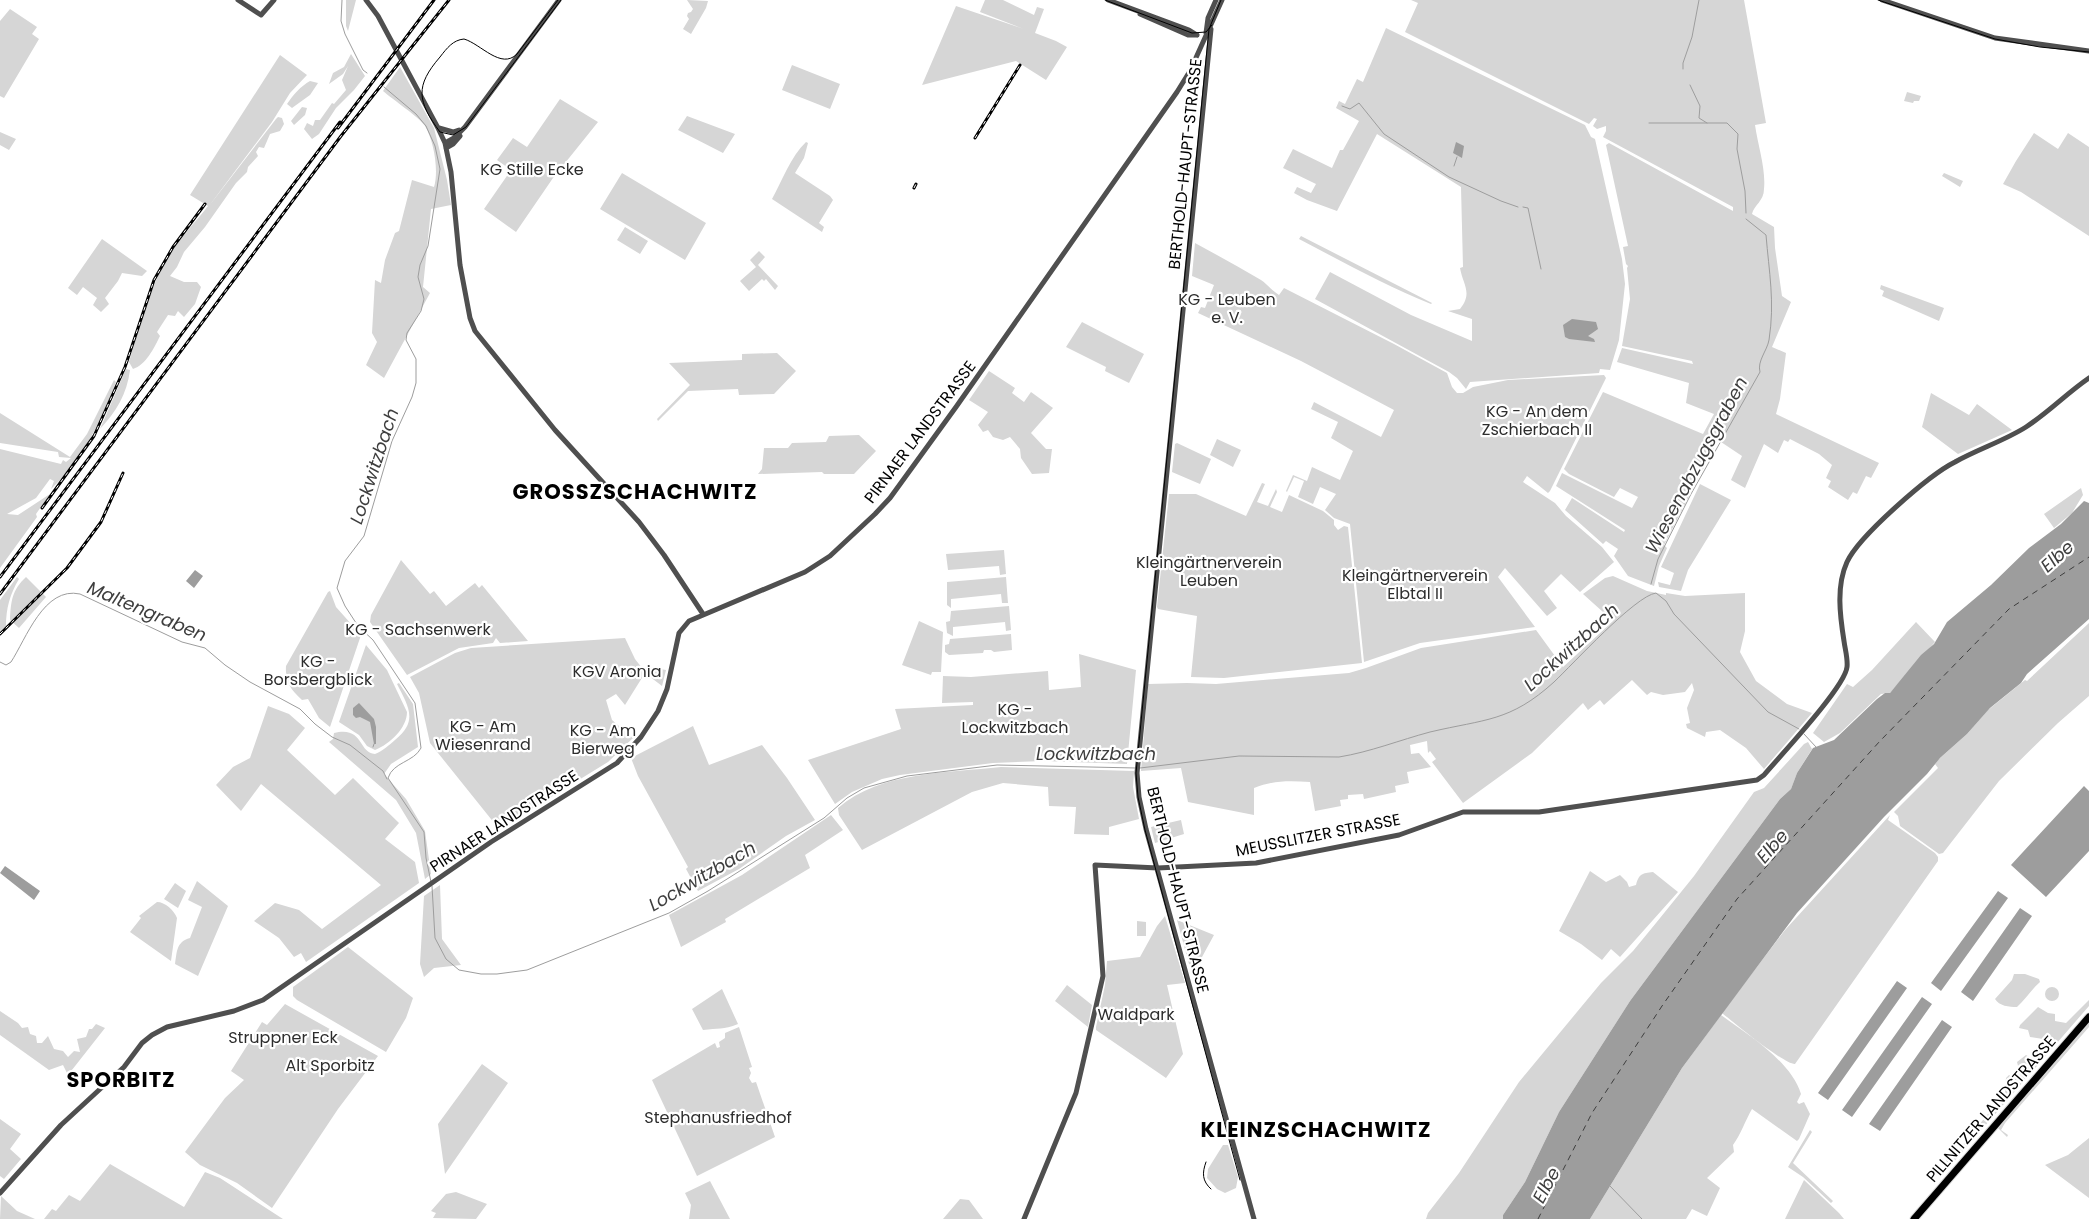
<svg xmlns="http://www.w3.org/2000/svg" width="2089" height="1219" font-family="Poppins,sans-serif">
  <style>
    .green { fill: #d6d6d6 }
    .water { fill: #9d9d9d }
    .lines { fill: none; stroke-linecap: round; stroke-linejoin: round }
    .stream { stroke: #9d9d9d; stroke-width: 1 }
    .ferry { stroke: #3e3e3e; stroke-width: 1; stroke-dasharray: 6 5; stroke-linecap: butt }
    .major-casing { stroke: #dbdbdb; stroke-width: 9 }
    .minor { stroke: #4f4f4f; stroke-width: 5 }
    .major { stroke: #000; stroke-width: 7 }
    .tram { stroke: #000; stroke-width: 1 }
    .rail-casing { stroke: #000; stroke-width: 3 }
    .rail { stroke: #fff; stroke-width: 1; stroke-dasharray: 4; stroke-linecap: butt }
    .labels { text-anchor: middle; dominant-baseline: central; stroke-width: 4.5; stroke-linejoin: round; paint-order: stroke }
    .street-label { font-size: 16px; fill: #000; stroke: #fff }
    .park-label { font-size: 16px; fill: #2d2d2d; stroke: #fff }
    .water-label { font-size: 18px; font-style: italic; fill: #3e3e3e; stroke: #fff }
    .district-label { font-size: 21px; font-weight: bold; letter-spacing: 1px; fill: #000; stroke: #fff }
  </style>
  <rect width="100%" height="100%" fill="#fff"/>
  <path class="green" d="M346,0H356L348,31L346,26Z
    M687,0L708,1L706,8L691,34L683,29L689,19L687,16L688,13L691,12L693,9Z
    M985,0H1003L1034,15L1037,7L1044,9L1035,33L1056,41L1067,47L1046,80L1016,61L922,85L956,6L1024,29L980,12Z
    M1411,0H1744L1766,123L1755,125C1758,146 1766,169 1764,189C1764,201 1754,205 1752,214L1774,227L1775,248L1782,296L1791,302L1772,347L1786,353L1780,399L1776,414L1879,463L1871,478L1866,476L1857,494L1853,492L1848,500L1828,487L1831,481L1826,478L1832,465L1819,454L1790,439L1788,442L1784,440L1778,453L1764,444L1745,488L1731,480L1742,456L1718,440L1664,545L1667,548L1659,566L1654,586L1628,576L1614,556L1618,549L1606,541L1603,544L1565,510L1572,498L1624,532L1625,530L1556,486L1562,473L1632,508L1638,497L1620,488L1614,497L1569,474L1564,469L1603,392L1703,434L1714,414L1686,403L1689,383L1617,362L1622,348L1693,364L1692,361L1622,346L1630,299L1627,268L1628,266L1626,264L1623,247L1628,246L1606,145L1609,143L1733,211V207L1603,137L1606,131V126L1597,129L1593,126L1597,119L1594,118L1589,124L1405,32L1418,3Z
    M10,9L37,27L32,34L39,39L4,98L0,96V21Z
    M1386,28L1585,125L1591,137L1595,139L1622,259L1625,284L1619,340L1610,370L1600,369L1599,373L1470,382L1466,389L1457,378L1449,372L1315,299L1330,272L1411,315L1472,341V319L1448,311L1460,309C1473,293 1463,285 1460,268L1463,267L1461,187L1377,134L1337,211L1307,200L1294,193L1297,187L1311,193L1316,184L1283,168L1293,149L1332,168L1340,150H1343L1359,121L1336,108L1339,101L1345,104L1357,79L1363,82Z
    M351,54L365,76L354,90L336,108L319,134L312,139L304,129L307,123L313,126L315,120H320L332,103L334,104L346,90L342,80L348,66L343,74L329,84L333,73L344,67Z
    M280,55L307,75L290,93L272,122L209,206L276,119L278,117L282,118L284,124L280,131L270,134L264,148L259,147L256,152L258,156L248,167L247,172L236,183L205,227L184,252L177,267L170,276L184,282H197L201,287L195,304L184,317L178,311L175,316L168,315L157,332L160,336C154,348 146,365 133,369L129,362C139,328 148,292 166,261C177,241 194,224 208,206L190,195Z
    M792,65L840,84L830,109L782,90Z
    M400,67L434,128L447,180L451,205L431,209L423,287L430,293L384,378L366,365L377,342L372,333L375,280L381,283L385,260L395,233L399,231L412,180L434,187C439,171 434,141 425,126C419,117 392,99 383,91Z
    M310,81L318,83L310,95L292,108L287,104C293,95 301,86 310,81Z
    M1907,92L1921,96L1919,101H1914L1913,103L1904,101Z
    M560,99L598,122L553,178L516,232L484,209L511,170L497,160L513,138L527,147Z
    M302,107L307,108L305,115L294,125L291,121Z
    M687,116L735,134L723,153L678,130Z
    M0,132L16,139L9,150L0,145Z
    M2034,133L2058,149L2068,133L2089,147V236L2021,192L2003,184L2016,161Z
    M806,142L808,143L804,158L795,173L830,196L833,200L819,223L824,227L822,232L772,199C782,181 791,156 806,142Z
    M622,173L706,223L685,260L600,209Z
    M1944,173L1963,181L1960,187L1942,176Z
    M625,227L648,241L640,254L617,240Z
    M1301,236L1432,303L1431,304C1386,286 1343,262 1299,239Z
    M102,239L147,271L142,276L122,273L118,281L105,298L109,304L101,312L93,305L97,298L83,287L77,295L68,288Z
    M1195,243C1217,255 1239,267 1261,280C1267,284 1272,291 1279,295L1284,288L1394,344L1447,373L1452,387L1457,393H1463L1473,387L1508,380L1604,375L1606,378L1550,491L1548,493L1527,476L1523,482L1555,503L1566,516L1602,547L1614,562L1580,592L1561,574L1544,591L1557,608L1547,616L1505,568L1498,577L1535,627L1420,643L1364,662L1350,524L1334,518L1325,510L1336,494L1320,487L1313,504L1298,497L1304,481L1294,477L1287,492L1286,491L1293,475L1307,481L1312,467L1340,480L1353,451L1331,438L1338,422L1311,409L1314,402L1381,437L1394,410L1301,361L1198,313L1201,307L1205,308L1214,285L1192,276Z
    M759,251L765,257L758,265L778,286L775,290L766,279L764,281L762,279L749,291L740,281L756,267L750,260Z
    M1881,285L1944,308L1939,321L1882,296L1884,291L1880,289Z
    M1082,322L1144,354L1129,383L1105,371L1106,367L1066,347Z
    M777,353L796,371L774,394L739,395L738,389L688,391L658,421L657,419L690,385L669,363L742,360V354Z
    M126,369L130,370C127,394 116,412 100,429Z
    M989,371L1015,388L1012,393L1024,402L1031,392L1053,408L1031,433L1046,449H1052L1049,473L1032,474L1021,458L1020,449L1010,437L1003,440L993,437L988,430L983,432L978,425L988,412L969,400Z
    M114,380L116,382C101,421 82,461 51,489L54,481L50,479L36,498L7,514L18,515L50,494L36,514L37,517L0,568V449L61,464L63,460L66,462L71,458L59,457L58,452L0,443V413L70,457L87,434Z
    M1931,393L1969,415L1977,404L2012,430L1958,454L1922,427Z
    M859,435L876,451L854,474H824L822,472L758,474L762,469L764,448H788L792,443L826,442L829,436Z
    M1217,439L1241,450L1233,467L1210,455Z
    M1177,443L1211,459L1200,484L1172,472L1175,444Z
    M1262,483L1265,484L1257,502L1268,506L1276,489L1277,492L1270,507L1282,512L1289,495L1323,511L1334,520V525L1338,530L1344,526L1348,527L1362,663L1224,678L1191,677L1197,616L1158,609L1157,607L1169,494H1196L1246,516Z
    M1700,484L1731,500L1688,570L1681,591L1659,587L1658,582L1670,585L1674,573L1661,567Z
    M2081,488L2083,495L2072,513L2054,528L2044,514Z
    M1004,550L1006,574L1000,575L999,566L948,570L946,554Z
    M401,560L430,594L434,591L446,606L475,583L479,588L482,585L528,641L500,643L496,638L493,643L459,648L407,675L370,622L371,615Z
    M1613,576L1647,591L1666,595V593L1685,596L1745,593V631L1740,652L1756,681L1787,704L1812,713L1764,769L1746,748L1720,730L1706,732L1705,737L1687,728L1686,724L1690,723L1687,708L1694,690L1692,683L1685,692L1663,695L1651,692L1647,695L1632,680L1604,705L1600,700L1588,710L1583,703L1532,753L1463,803L1432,762L1436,759L1430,751L1428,753L1427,741L1410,745L1411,754L1419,753L1431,767L1407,772L1409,783L1395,786L1396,792L1364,799L1363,794L1348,795V799L1340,800L1341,806L1315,811L1310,782C1290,781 1274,780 1254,788V815L1188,802L1181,768L1141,771L1148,684L1187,683L1216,684L1349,673L1366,668L1421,648L1536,630L1563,667L1613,621L1583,594L1605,578Z
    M17,577L19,579C10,594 6,608 6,626L0,631V600Z
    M26,577L46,597L19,628L10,620C11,601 12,590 26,577Z
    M1006,577L1008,603H1002L1001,594L951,599V608L947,605V582Z
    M330,591L336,607L361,635L330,727L319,718L308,699L302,700C290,689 285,682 286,666L328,592Z
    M1009,606L1011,630L1006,631L1005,622L953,627V636L947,633L946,622L950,621L951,611Z
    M919,621L943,632L941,672H932L931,675L902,665Z
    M1916,622L1935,642L1890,693L1881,694L1840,733L1824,742L1813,733L1847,684L1853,687L1872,670Z
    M2089,623V696L2058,723L1999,781L1943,853L1939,854L1900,826L1898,816L1894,812L1938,768L1935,764L1939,759L1967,734L1988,710L2025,680L2027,681Z
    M1011,634L1012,650L994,652L991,650H984L983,653L949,655L945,652V645L949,644L950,639Z
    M625,638L635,659L642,668L649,667L666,670L662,686L645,673L625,705L616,694L606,700L612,720L633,738L608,762L499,829L430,743L419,693L410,677L455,653L471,648Z
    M366,645L387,670L407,712C407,728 390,744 375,750L367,746L359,735L339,722Z
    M1079,654L1136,670L1127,764L1043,761L993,763L900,775L882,779L852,792L835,804L808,760L901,729L895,709L973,705V702L942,703L943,676L971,677L1048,671L1049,690L1081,687Z
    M399,683L413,704L418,747L391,764L384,774L406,799L425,831L431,874L425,879L416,833L396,800L329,742L333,739L334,733C364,726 358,753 375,754C383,751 389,745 395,740C419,721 408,706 397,684Z
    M268,706L289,714L305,728L287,750L335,795L353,778L399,823L385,839L415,862L419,883L306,962L301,953L294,957L279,938L254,921L275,903L299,910L322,929L381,885L261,784L241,811L216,785L233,767L250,758Z
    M693,726L709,765L762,745L787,778L815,820L786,836L739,869L698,891L686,869L688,867L638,776L631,758Z
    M1808,742L1812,749L1797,773L1791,789L1780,799L1630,1001L1559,1112L1525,1182L1503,1215V1219H1426L1428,1213L1459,1173L1519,1082L1601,983L1633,951L1656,923L1694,876L1754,792L1764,788L1804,744Z
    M1001,767L1134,771L1133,787L1139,819L1109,827V835L1074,834L1076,807L1049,806L1048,787L1003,783L972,792L862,850L839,815L838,808C881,771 948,773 1001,767Z
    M831,815L843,830L805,855L810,868L725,919L726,922L681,947L669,915L742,875Z
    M1890,815L1888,820L1935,853L1938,857V861L1795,1064C1785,1065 1733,1022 1722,1013L1785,930Z
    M1181,820L1184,834L1155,843L1151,827Z
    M1590,871L1606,882L1620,875L1627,882L1629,887L1636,885C1639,874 1642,873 1653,872L1678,892L1620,957L1611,949L1602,960L1581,944L1559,931Z
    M197,881L228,906L198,976L175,964C177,952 176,942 190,938L202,907L188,900Z
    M175,883L186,891L178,908L164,899Z
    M440,885L442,939L461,965L434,968L424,977L420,964L424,896Z
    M157,902C165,902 174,910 177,918L171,961L130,932L141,918L139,916Z
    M1165,916L1185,983L1167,985L1183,1054L1166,1078L1096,1030V1027L1105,985L1107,961L1140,957L1157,926Z
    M1177,920L1214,935L1196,968L1189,964Z
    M1137,921L1146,922V936H1137Z
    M348,947L413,998L406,1018L386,1052L297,1000L293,996V987Z
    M2014,974H2025L2039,979L2040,982C2031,990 2026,999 2017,1007C2009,1007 1999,1006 1995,999L2012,980Z
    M1067,985L1092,1005L1088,1027L1055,1001Z
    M2045 994a7 7 0 1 1 14 0a7 7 0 1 1-14 0Z
    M722,989L738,1024C723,1030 718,1028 703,1030L692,1009Z
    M2089,1000V1006L1951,1165L1946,1161L1948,1158H1952L2005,1093L2006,1078L2009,1075L2017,1077L2020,1074L2017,1062L2026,1055L2036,1061L2050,1047V1043L2043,1039L2030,1037L2028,1030L2019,1028L2020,1025L2038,1007L2048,1013L2055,1014V1021L2066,1023Z
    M285,1004L378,1056L338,1109L272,1208L237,1183L200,1165L185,1152L225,1098L244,1080L231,1071L262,1022L267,1025Z
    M0,1011L18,1023L22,1028L28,1027L30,1034L36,1036L37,1043H42L48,1036L54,1049L63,1051L68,1057L74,1051L80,1052L77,1039L86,1037L89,1029H92L96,1024L105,1028L68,1075L63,1065L49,1070L0,1035Z
    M1721,1015C1747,1034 1791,1061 1801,1094L1797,1102L1799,1104L1804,1102L1810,1114L1799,1139L1797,1141L1752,1109C1745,1121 1741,1134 1733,1145L1734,1152L1707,1178L1720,1188L1707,1216L1692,1209L1686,1219H1590L1682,1068Z
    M2089,1022V1027L2005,1123L2001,1130L2008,1135L2007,1137L1998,1128Z
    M739,1027L752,1067L749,1068L751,1073L749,1078L752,1083L756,1082L775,1137L697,1176L652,1080L715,1043L717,1048L720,1047L719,1042L725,1038V1033Z
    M482,1064L508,1083L445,1174L438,1124Z
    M0,1119L21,1134L10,1149L21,1159L4,1179L0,1176Z
    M1810,1130L1812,1132L1793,1163L1833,1201L1831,1203L1803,1177L1788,1167Z
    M2089,1138V1198L2045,1165L2068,1155Z
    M1223,1145H1228L1238,1177L1236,1188L1225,1193L1217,1189L1207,1178L1208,1169Z
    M110,1164L184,1207L205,1172L220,1178L283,1219H44L52,1209L56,1211L69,1195L80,1201Z
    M1804,1180L1839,1213L1844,1219H1785Z
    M710,1181L730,1219H689L691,1205L685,1193Z
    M456,1192L487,1204L476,1219L433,1218L436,1213L431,1211L446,1194Z
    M1,1196L17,1211L35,1219H0Z
    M960,1199L969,1200L983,1219H943Z"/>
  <path class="water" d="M1456,142L1464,146L1462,158L1453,153Z
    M1572,319L1596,322L1598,329L1588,336L1594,339L1595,342L1569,339L1565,337L1563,325Z
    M2084,501L2089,503V619L2027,674L2021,683L1990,708L1967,734L1940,758L1927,774L1884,817L1797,913L1682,1068L1590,1219H1503V1215L1525,1182L1559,1112L1630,1001L1780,799L1791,789L1797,773L1813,748L1834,740L1877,699L1885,693H1890L1921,655L1934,644L1947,622L1991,585L2029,548L2061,524Z
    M195,570L203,576L194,588L186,581Z
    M359,703L374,719L376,727V744H374L370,722L360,717L356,718L353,715V708Z
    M2084,786L2089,791V851L2046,897L2011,865Z
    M5,866L40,891L34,900L0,873Z
    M1998,891L2008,898L1941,991L1931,983Z
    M2020,908L2032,916L1973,1001L1961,992Z
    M1897,981L1907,988L1828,1100L1818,1093Z
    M1922,997L1932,1004L1852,1117L1842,1110Z
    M1942,1020L1952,1027L1880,1131L1869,1124Z"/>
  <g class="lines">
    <path class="stream" d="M342,0L341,21L345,34L363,70L367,73
      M1683,69V63L1692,37L1699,0
      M1690,85L1700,106L1699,118L1707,123
      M384,87L416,114L426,126L435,146L440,169L428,246L420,265L418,277L424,299L421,311L407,333L406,340L416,359V383L412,397L392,441L364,536L345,561L337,588L345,606L358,626L373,640L415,703L421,748C414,762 393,762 388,778L424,832L426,858L431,882
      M1342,106L1350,109L1359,103L1384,134L1449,177L1501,201L1518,207
      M1649,123H1727L1738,134L1737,149L1745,191L1746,213
      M1454,166L1457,157
      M1523,207L1528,208L1541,269
      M1651,584L1658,559L1691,494L1760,372C1757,361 1767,351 1769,340C1775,302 1769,272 1766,235L1746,219
      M0,662L6,665L11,662C26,639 44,586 80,594L182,642L205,648L225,665L250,682L300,709L315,724L332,737L350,745L383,771L387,779
      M1804,734L1816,747
      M373,747L374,744
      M1140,768L1239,756L1339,757C1370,752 1400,740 1430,732C1485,719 1510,722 1554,682C1573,664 1635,596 1656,593L1666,601L1674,614L1768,712L1799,729
      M432,886L435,938L446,959L459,970L481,974H497L527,970L669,913L708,891L824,818L847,798L864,788L907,776L997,765L1136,768
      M1609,1185L1642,1219"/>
    <path class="ferry" d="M1538,1219L1592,1113L1662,1006L1737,899L1880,741L2009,609L2089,557"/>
    <defs>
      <path id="major" d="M1914,1219L2089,1017"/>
    </defs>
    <use href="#major" class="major-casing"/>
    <path class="minor" d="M238,0L261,15L274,0
      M366,0L378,16L438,128L445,143L451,172L460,265L470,318L475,331L555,430L639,522L664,555L703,614
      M1108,0L1189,30L1197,35
      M1882,0L1995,38L2089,51
      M1140,14L1188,35H1197
      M1211,29L1137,773L1139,797L1146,829L1254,1219
      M1206,33L1208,18L1216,0
      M439,128L453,132L459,130
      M445,143L454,138L465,127L559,0
      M446,148L453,144L460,136
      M0,1193L61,1125L124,1067L142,1043L152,1035L167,1027L234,1011L263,1000L491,842L617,763L641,737L658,711L667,689L679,633L689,621L805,572L830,556L875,514L890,498L956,407L1177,92L1190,71L1222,0
      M1024,1219L1076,1093L1103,976L1095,865L1158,868L1256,863L1399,835L1463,812H1539L1757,780L1764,775C1780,756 1845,687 1847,667C1848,659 1845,649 1844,641C1840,616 1836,586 1847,562C1859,536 1929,475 1955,462C1978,449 2004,441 2026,427C2049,412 2067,393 2089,378"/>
    <use href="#major" class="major"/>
    <path class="tram" d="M558,0L517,54C501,70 481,44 464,39C453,40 447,48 440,57C415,86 417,101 440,132L453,135L466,127L561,0
      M1105,0L1192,33L1206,32L1212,25
      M1221,0L1209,29L1136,773L1138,797L1145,830L1240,1180
      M1878,0L1995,39L2040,47L2089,52
      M1206,1162C1202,1173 1202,1181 1211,1189"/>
    <defs>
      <path id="rail" d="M338,128L434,0
        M975,138L1020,65
        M914,188L916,184
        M42,508L94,436L125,367L154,280L173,247L205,204
        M0,577L340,122
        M0,594L341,136L449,0
        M0,634L67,568L101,522L123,473"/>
    </defs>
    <use href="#rail" class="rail-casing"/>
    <use href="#rail" class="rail"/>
  </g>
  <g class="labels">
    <g class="street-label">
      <text transform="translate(1185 164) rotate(-84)">BERTHOLD-HAUPT-STRASSE</text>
      <text transform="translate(920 432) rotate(-53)">PIRNAER LANDSTRASSE</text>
      <text transform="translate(504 821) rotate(-33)">PIRNAER LANDSTRASSE</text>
      <text transform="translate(1318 835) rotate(-11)">MEUSSLITZER STRASSE</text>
      <text transform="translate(1178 890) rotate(76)">BERTHOLD-HAUPT-STRASSE</text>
      <text transform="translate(1991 1109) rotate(-49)">PILLNITZER LANDSTRASSE</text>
    </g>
    <g class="park-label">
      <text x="532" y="169">KG Stille Ecke</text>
      <text x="1227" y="299">KG - Leuben<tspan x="1227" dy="18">e. V.</tspan></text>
      <text x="1537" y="411">KG - An dem<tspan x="1537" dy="18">Zschierbach II</tspan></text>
      <text x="1209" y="562">Kleingärtnerverein<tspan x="1209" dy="18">Leuben</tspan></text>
      <text x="1415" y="575">Kleingärtnerverein<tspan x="1415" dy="18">Elbtal II</tspan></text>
      <text x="418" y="629">KG - Sachsenwerk</text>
      <text x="318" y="661">KG -<tspan x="318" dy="18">Borsbergblick</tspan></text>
      <text x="617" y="671">KGV Aronia</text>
      <text x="1015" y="709">KG -<tspan x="1015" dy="18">Lockwitzbach</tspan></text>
      <text x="483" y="726">KG - Am<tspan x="483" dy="18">Wiesenrand</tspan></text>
      <text x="603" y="730">KG - Am<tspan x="603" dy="18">Bierweg</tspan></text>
      <text x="1136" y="1014">Waldpark</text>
      <text x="283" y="1037">Struppner Eck</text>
      <text x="330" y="1065">Alt Sporbitz</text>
      <text x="718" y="1117">Stephanusfriedhof</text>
    </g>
    <g class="water-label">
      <text transform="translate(1696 465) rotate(-62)">Wiesenabzugsgraben</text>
      <text transform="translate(374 466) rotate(-72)">Lockwitzbach</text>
      <text transform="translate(2057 556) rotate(-42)">Elbe</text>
      <text transform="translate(147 611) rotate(23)">Maltengraben</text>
      <text transform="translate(1571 647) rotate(-42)">Lockwitzbach</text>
      <text x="1096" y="753">Lockwitzbach</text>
      <text transform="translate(1772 846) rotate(-49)">Elbe</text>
      <text transform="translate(702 876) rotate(-30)">Lockwitzbach</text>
      <text transform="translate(1546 1185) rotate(-62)">Elbe</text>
    </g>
    <g class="district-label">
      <text x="635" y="491">GROSSZSCHACHWITZ</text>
      <text x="121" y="1079">SPORBITZ</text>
      <text x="1316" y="1129">KLEINZSCHACHWITZ</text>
    </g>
  </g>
</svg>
